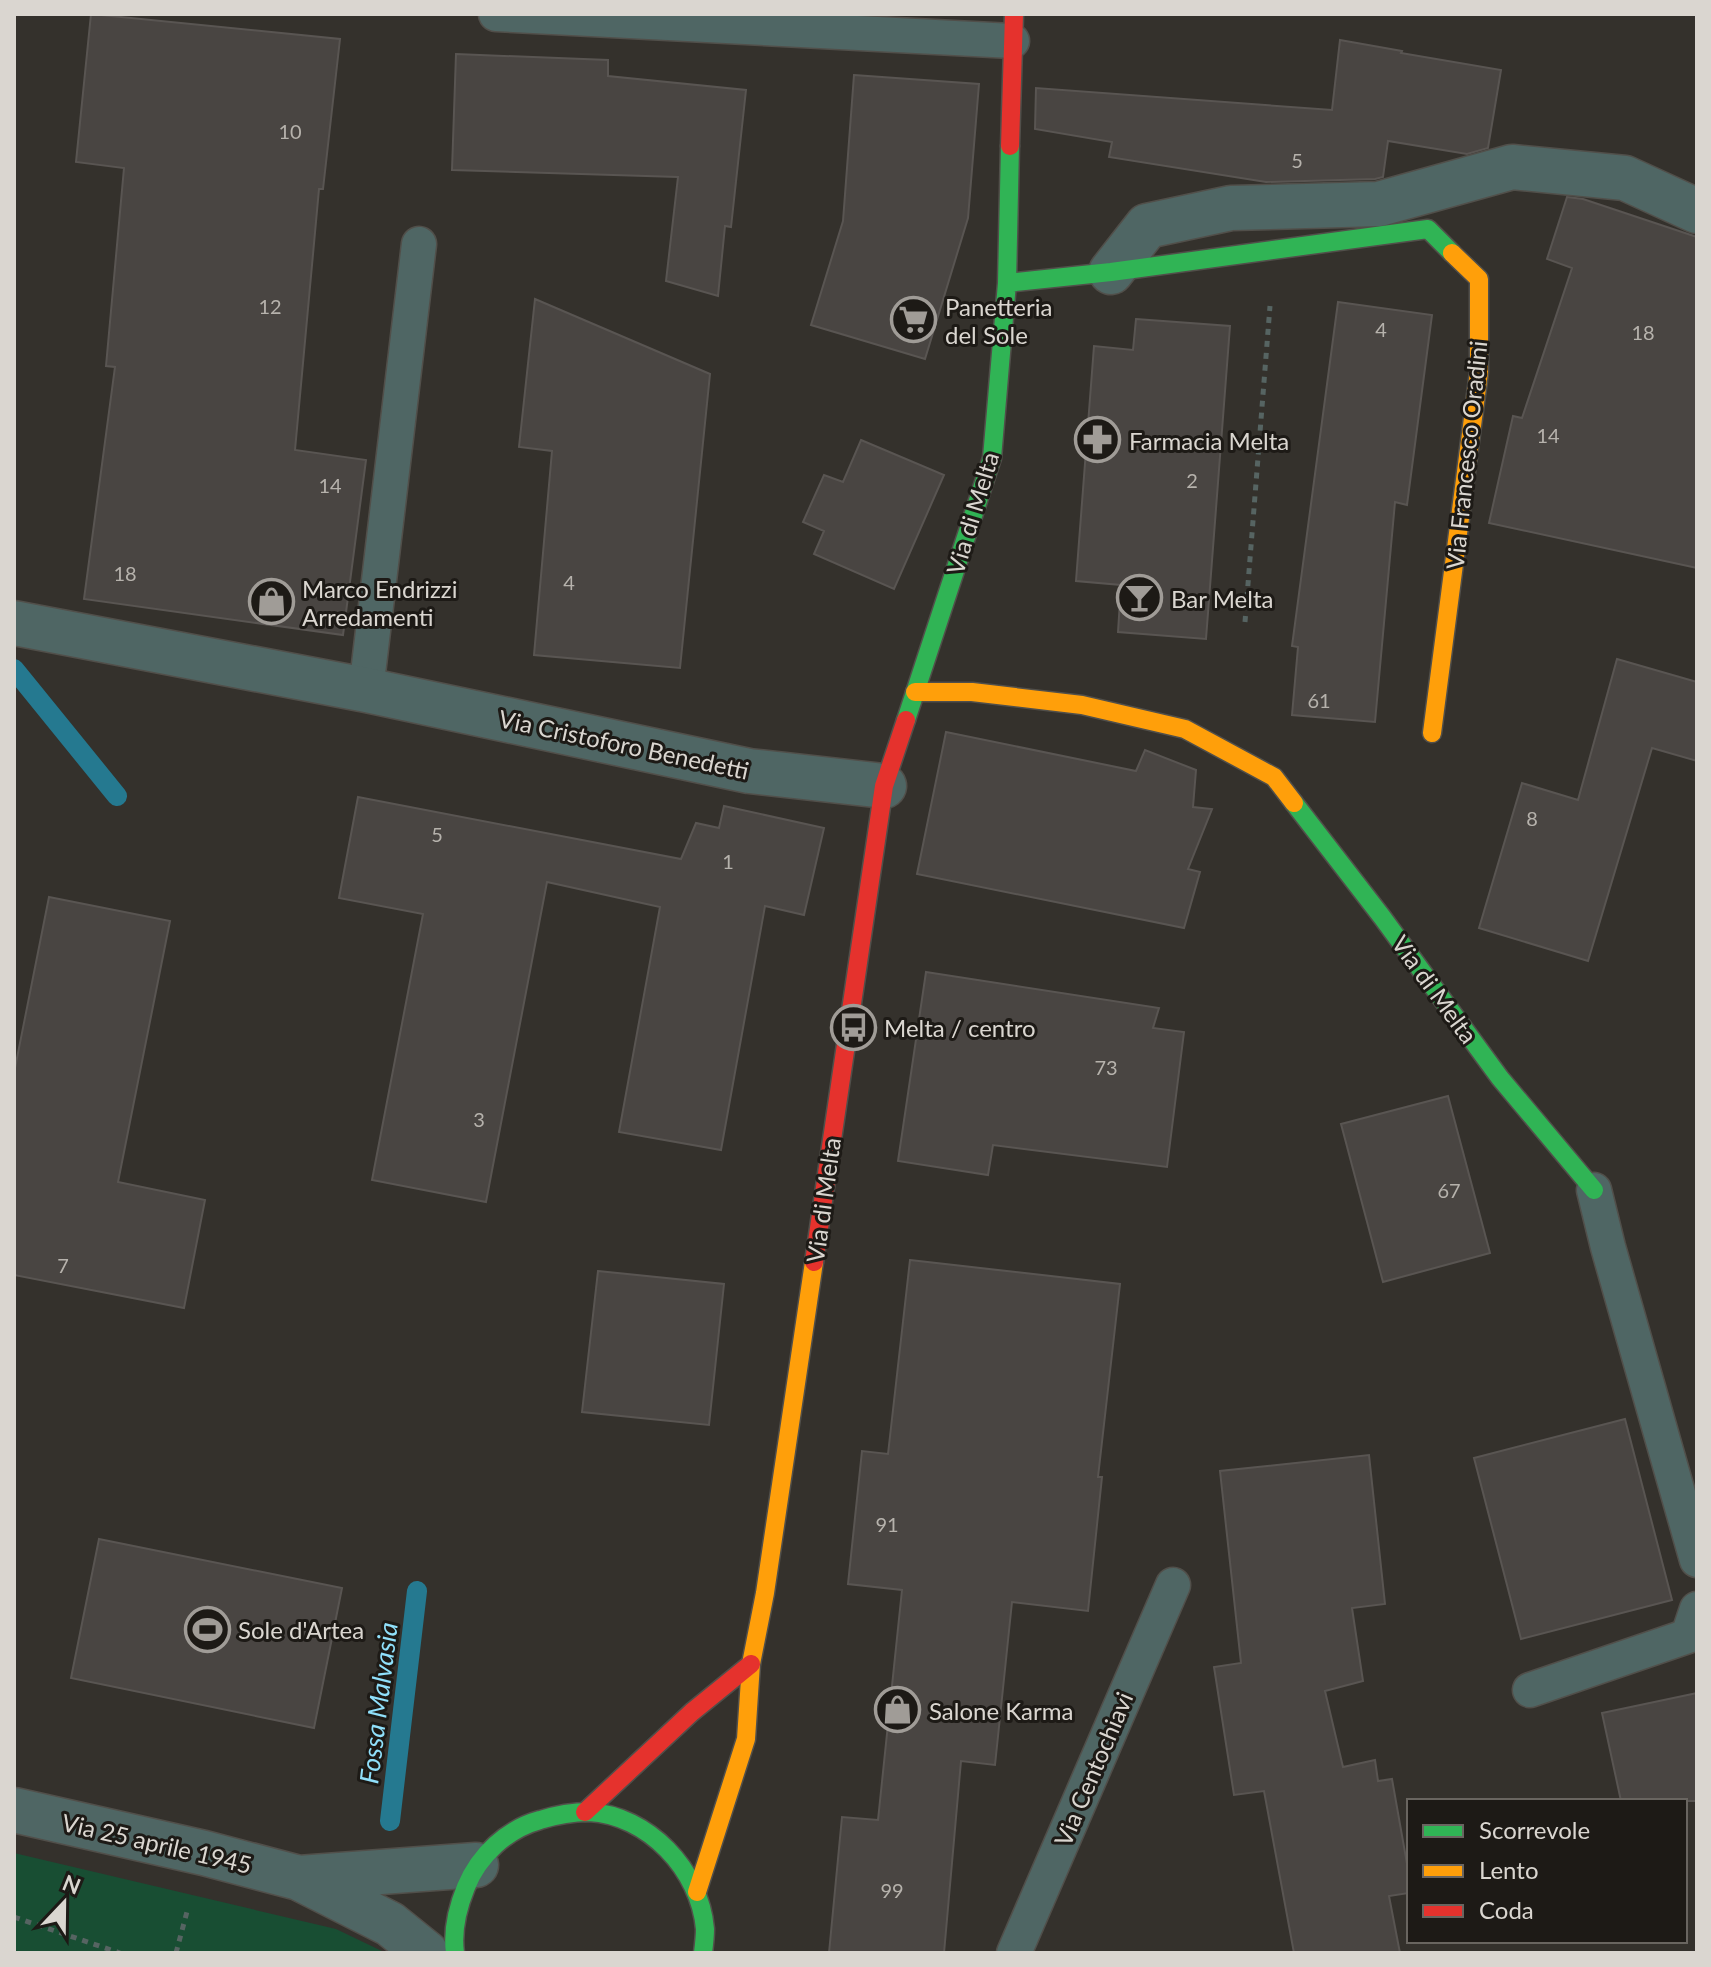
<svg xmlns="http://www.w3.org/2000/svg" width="1711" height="1967" font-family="Lato,sans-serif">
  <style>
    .green { fill: #184e33 }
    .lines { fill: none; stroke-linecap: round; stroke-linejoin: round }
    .stream { stroke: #257990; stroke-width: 20 }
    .building { fill: #494542; stroke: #595552; stroke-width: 2 }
    .lane-casing { stroke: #514f4a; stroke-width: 37 }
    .street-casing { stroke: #514f4a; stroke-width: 47 }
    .fast-casing { stroke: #514f4a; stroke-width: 21 }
    .slow-casing { stroke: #514f4a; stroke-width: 21 }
    .jam-casing { stroke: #514f4a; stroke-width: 21 }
    .path { stroke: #566462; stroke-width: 5; stroke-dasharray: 6 6; stroke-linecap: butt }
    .lane { stroke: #4f6664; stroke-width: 34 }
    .street { stroke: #4f6664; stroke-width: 44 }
    .fast { stroke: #30b455; stroke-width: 18 }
    .slow { stroke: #ff9f0a; stroke-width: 18 }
    .jam { stroke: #e5322d; stroke-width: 18 }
    .labels { text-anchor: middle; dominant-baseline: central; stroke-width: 6; stroke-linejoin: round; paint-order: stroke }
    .number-label { font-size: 20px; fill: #b6b2ac }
    .poi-label { font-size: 24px; fill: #dad6d0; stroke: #1d1a16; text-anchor: start }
    .street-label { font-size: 24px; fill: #dad6d0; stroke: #1d1a16 }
    .water-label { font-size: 26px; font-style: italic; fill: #90e0fb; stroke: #1d1a16 }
  </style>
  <rect width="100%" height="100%" fill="#34312c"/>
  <path class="green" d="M14,1853L336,1929L386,1953H14Z"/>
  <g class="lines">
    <path class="stream" d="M14,669L117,796
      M390,1821L417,1591"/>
  </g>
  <path class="building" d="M91,14L340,39L323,189H319L295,450L366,460L343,635L84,599L115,367L106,366L124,168L76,162Z
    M1340,40L1402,51L1401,53L1501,70L1488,148L1467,154L1388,141L1383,177L1375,179L1266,182L1109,157L1112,142L1035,129L1036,88L1332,110Z
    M456,54L608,60V76L746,90L731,227L725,226L718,296L666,281L678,177L452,170Z
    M854,75L979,84L968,218L925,359L811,325L843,221Z
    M1567,197L1583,199L1697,237V568L1489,523L1513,416L1522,418L1572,268L1547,259Z
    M535,299L710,374L680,668L534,655L552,451L519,447Z
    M1338,302L1432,315L1407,505L1395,502L1375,722L1292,715L1298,647L1292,646Z
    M1136,319L1230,326L1206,639L1118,632L1121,585L1076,581L1094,346L1133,350Z
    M861,440L944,475L894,589L814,554L824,531L803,522L824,475L843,482Z
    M1617,659L1697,682V761L1652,748L1588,961L1479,928L1522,783L1578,800Z
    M946,732L1136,771L1145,750L1196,770L1193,807L1212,809L1188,869L1200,872L1184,928L917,874Z
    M358,797L681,859L696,823L719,828L724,806L824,828L804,915L765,906L721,1150L619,1132L660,907L547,882L486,1202L372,1180L423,914L339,898Z
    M49,897L170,921L118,1182L205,1200L184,1308L14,1275V1073Z
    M926,972L1159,1008L1153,1028L1184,1032L1167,1167L993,1145L988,1175L898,1161Z
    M1448,1096L1490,1253L1383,1282L1341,1124Z
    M910,1260L1120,1284L1098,1477H1102L1088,1611L1012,1602L995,1765L961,1761L944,1953H829L842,1817L878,1820L902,1590L848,1584L862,1451L888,1454Z
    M598,1271L724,1284L709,1425L582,1412Z
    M1625,1419L1672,1600L1521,1639L1474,1458Z
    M1369,1455L1385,1604L1352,1608L1363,1681L1325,1691L1343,1767L1375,1760L1378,1781L1392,1779L1409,1875V1893L1389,1896L1400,1953H1294L1264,1791L1234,1795L1214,1667L1241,1663L1220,1471Z
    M99,1539L342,1588L314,1728L71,1678Z
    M1697,1693V1801H1621L1602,1713Z"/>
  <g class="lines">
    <defs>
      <path id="lane" d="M496,14L1012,41
        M366,690L419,244
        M1594,1190L1608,1247L1697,1560
        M1530,1690L1688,1636L1697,1609
        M1014,1953L1173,1585"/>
      <path id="street" d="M1111,272L1147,226L1231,208L1379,204L1512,167L1625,178L1697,211
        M14,623L366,690L749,771L884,786
        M14,1810L204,1853L299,1878L390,1924L426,1953
        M299,1878L476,1865"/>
      <path id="fast" d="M1007,283L1111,272L1428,229L1452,253
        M906,720L992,458L1007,283L1010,146
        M1294,803L1382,917L1500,1078L1594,1190
        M455,1953C452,1930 457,1909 466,1887C479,1855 507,1829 540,1820C556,1815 572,1812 589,1812C648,1815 700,1870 705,1929C705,1937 704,1945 703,1953"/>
      <path id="slow" d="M915,692H972L1082,705L1185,729L1274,777L1294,803
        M1432,733L1479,372V279L1452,253
        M697,1892L746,1739L751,1664L765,1593L814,1262"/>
      <path id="jam" d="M1010,146L1014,14
        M814,1262L884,786L906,720
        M585,1812L692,1712L751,1664"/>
    </defs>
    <use href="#lane" class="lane-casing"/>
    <use href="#street" class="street-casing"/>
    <use href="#fast" class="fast-casing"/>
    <use href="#slow" class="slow-casing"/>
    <use href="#jam" class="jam-casing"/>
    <path class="path" d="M1245,622L1270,306
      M14,1917L120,1953
      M176,1953L188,1908"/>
    <use href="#lane" class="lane"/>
    <use href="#street" class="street"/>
    <use href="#fast" class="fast"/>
    <use href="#slow" class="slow"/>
    <use href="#jam" class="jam"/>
  </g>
  <defs>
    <symbol id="supermarket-ring" viewBox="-11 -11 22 22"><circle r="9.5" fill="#1d1a16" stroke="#a09c97" stroke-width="1.5"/><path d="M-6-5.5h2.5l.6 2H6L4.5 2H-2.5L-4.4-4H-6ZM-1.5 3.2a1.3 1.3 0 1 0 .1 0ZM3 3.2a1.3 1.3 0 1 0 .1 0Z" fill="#a09c97"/></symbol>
    <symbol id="pharmacy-ring" viewBox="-11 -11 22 22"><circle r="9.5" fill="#1d1a16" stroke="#a09c97" stroke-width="1.5"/><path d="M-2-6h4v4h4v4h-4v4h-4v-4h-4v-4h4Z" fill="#a09c97"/></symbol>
    <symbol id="bar-ring" viewBox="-11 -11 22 22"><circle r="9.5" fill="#1d1a16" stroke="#a09c97" stroke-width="1.5"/><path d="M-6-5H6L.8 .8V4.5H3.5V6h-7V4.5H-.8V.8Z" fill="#a09c97"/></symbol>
    <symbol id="shop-ring" viewBox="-11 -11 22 22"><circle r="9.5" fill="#1d1a16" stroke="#a09c97" stroke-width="1.5"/><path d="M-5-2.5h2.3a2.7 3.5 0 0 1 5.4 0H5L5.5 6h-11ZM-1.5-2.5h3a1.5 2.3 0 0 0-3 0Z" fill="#a09c97"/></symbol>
    <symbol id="bus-ring" viewBox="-11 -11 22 22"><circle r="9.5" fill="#1d1a16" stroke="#a09c97" stroke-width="1.5"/><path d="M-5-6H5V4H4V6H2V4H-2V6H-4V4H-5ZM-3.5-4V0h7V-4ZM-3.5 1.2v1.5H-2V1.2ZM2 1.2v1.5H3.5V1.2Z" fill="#a09c97"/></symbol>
    <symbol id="stadium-ring" viewBox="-11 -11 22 22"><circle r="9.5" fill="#1d1a16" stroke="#a09c97" stroke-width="1.5"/><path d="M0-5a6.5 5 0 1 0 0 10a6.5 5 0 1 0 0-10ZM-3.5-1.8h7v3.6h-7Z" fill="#a09c97"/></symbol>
  </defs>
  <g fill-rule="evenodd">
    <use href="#supermarket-ring" x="888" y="294" width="51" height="51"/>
    <use href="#pharmacy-ring" x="1072" y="414" width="51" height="51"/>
    <use href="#bar-ring" x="1114" y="572" width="51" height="51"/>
    <use href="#shop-ring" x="246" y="576" width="51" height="51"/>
    <use href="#bus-ring" x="828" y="1002" width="51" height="51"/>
    <use href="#stadium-ring" x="182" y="1604" width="51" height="51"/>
    <use href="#shop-ring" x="872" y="1684" width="51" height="51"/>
  </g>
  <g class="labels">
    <g class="number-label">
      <text x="290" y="131">10</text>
      <text x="1297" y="160">5</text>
      <text x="270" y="306">12</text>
      <text x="1381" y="329">4</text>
      <text x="1643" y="332">18</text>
      <text x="1548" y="435">14</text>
      <text x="1192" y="480">2</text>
      <text x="330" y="485">14</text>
      <text x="125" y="573">18</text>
      <text x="569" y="582">4</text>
      <text x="1319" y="700">61</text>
      <text x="1532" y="818">8</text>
      <text x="437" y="834">5</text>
      <text x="728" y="861">1</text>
      <text x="1106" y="1067">73</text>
      <text x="479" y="1119">3</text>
      <text x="1449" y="1190">67</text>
      <text x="63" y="1265">7</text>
      <text x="887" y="1524">91</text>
      <text x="892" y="1890">99</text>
    </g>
    <g class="poi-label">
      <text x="945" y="306">Panetteria<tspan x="945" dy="28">del Sole</tspan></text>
      <text x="1129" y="440">Farmacia Melta</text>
      <text x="302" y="588">Marco Endrizzi<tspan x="302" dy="28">Arredamenti</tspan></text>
      <text x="1171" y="598">Bar Melta</text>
      <text x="884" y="1027">Melta / centro</text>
      <text x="238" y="1629">Sole d'Artea</text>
      <text x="929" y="1710">Salone Karma</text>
    </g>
    <g class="street-label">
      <text transform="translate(1466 455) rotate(-84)">Via Francesco Oradini</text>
      <text transform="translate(972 513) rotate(-73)">Via di Melta</text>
      <text transform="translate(624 744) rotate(12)">Via Cristoforo Benedetti</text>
      <text transform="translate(1435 989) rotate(54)">Via di Melta</text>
      <text transform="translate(823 1200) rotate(-82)">Via di Melta</text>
      <text transform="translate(1093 1769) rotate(-67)">Via Centochiavi</text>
      <text transform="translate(157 1843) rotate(13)">Via 25 aprile 1945</text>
    </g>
    <g class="water-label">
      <text transform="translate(378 1703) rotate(-83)">Fossa Malvasia</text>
    </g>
  </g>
  <rect width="1711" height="1967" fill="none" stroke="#dad6d0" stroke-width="32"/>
  <rect x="1407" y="1799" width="280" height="144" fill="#1d1a16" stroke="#696560" stroke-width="2"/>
  <rect x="1423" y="1825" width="40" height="12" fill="#30b455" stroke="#696560" stroke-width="2"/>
  <text x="1479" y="1839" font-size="24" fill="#dad6d0">Scorrevole</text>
  <rect x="1423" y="1865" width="40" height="12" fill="#ff9f0a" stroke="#696560" stroke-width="2"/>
  <text x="1479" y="1879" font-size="24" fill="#dad6d0">Lento</text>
  <rect x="1423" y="1905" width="40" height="12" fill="#e5322d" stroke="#696560" stroke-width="2"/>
  <text x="1479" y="1919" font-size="24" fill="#dad6d0">Coda</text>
  <g transform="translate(64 1903) rotate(22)" stroke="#1d1a16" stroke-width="6" paint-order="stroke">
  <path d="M0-6L14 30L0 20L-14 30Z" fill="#dad6d0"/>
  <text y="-12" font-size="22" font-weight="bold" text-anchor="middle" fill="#dad6d0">N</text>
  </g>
</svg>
